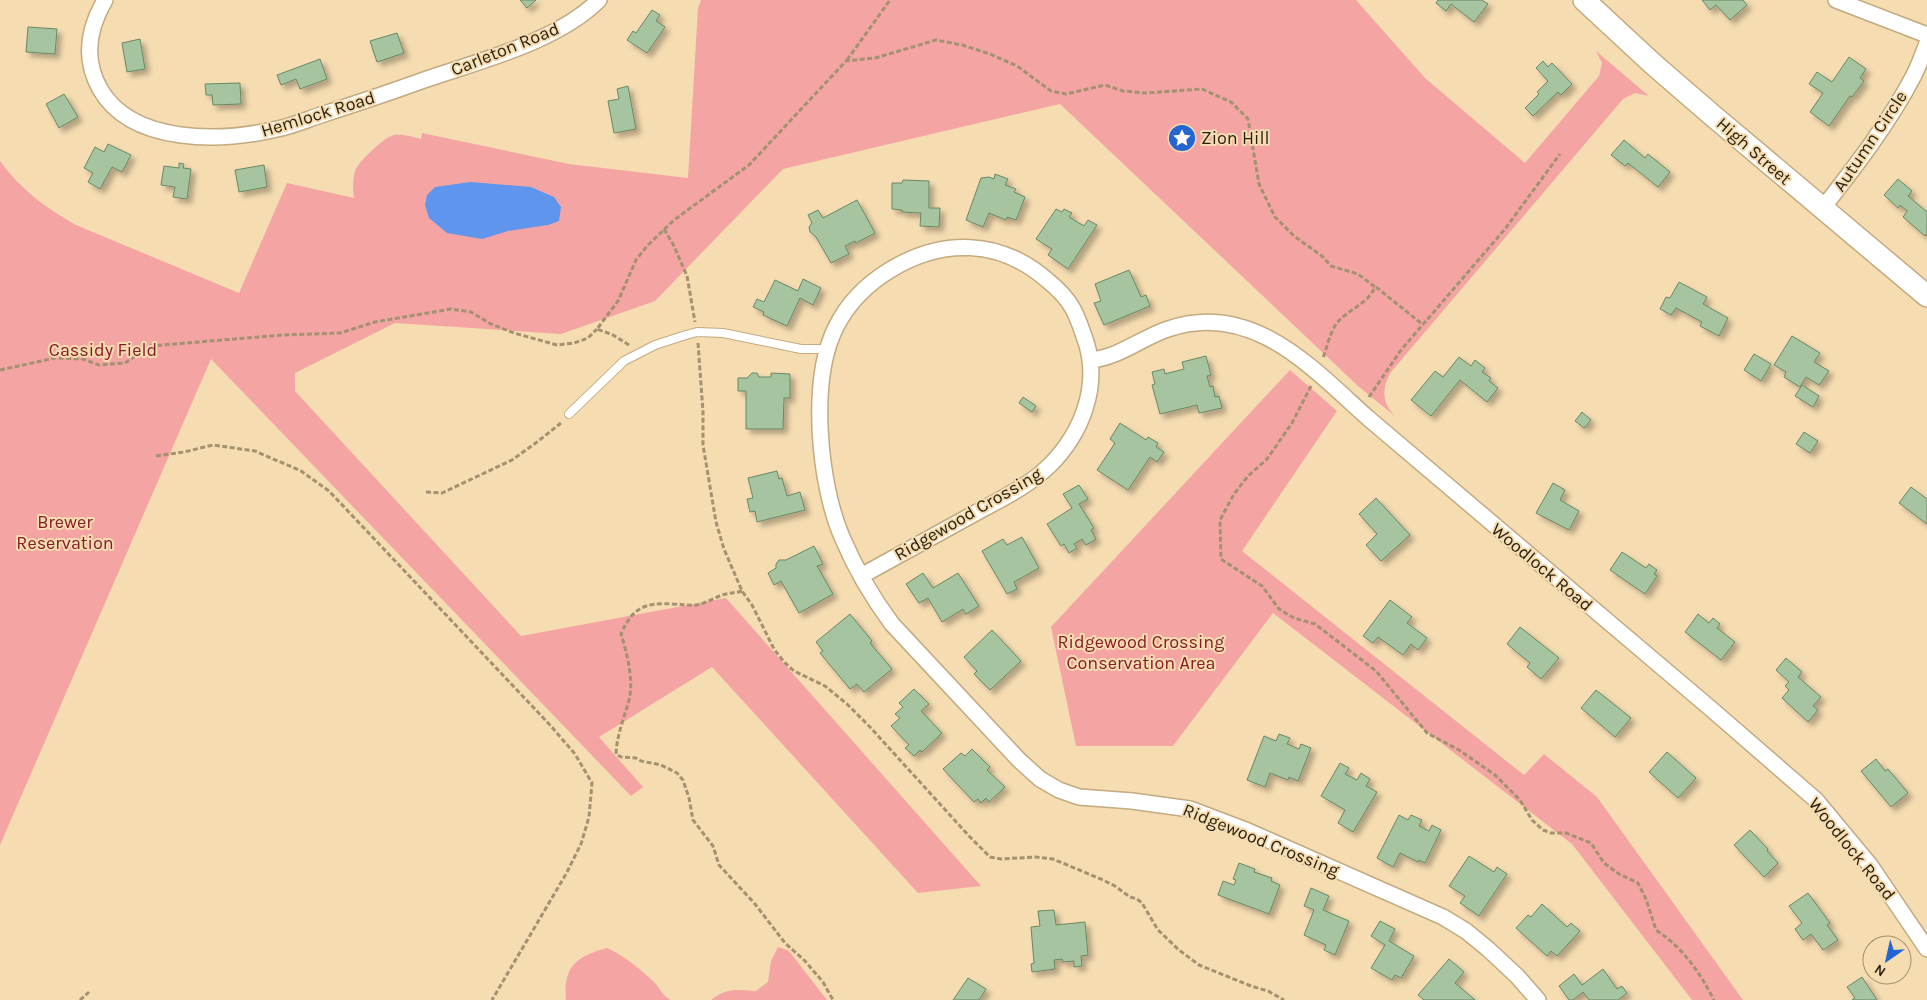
<svg xmlns="http://www.w3.org/2000/svg" width="1927" height="1000" font-family="Karla,sans-serif">
  <style>
    .green { fill: #f4a5a3 }
    .water { fill: #6095ed }
    .building { fill: #a5c49f; stroke: #698764; filter: url(#shadow) }
    .lines { fill: none; stroke-linecap: round; stroke-linejoin: round }
    .service-casing { stroke: #c2aa81; stroke-width: 10 }
    .minor-casing { stroke: #c2aa81; stroke-width: 18 }
    .secondary-casing { stroke: #c2aa81; stroke-width: 24 }
    .path { stroke: #a49170; stroke-width: 3; stroke-dasharray: 5 2.5; stroke-linecap: butt }
    .service { stroke: #fff; stroke-width: 8 }
    .minor { stroke: #fff; stroke-width: 15 }
    .secondary { stroke: #fff; stroke-width: 21 }
    .labels { text-anchor: middle; dominant-baseline: central; stroke-width: 4; stroke-linejoin: round; paint-order: stroke }
    .street-label { font-size: 18px; fill: #281e0e; stroke: #f5dcb1 }
    .poi-label { font-size: 18px; fill: #281e0e; stroke: #f5dcb1; text-anchor: start }
    .park-label { font-size: 18px; fill: #851d28; stroke: #f5dcb1 }
  </style>
  <defs>
    <filter id="shadow"><feDropShadow dx="4.5" dy="4.5" stdDeviation="2.5" flood-color="#0004"/></filter>
  </defs>
  <rect width="100%" height="100%" fill="#f5dcb1"/>
  <path class="green" d="M701,0H1356L1425,78L1525,163L1599,76L1602,63L1596,51L1649,96L1635,93L1623,99L1391,372C1381,388 1382,404 1396,417L1358,386L1060,104L783,169L655,301L561,334L395,323L295,373V391L521,636L726,598L981,886L918,893L712,667L599,737L643,787L631,796L211,359L0,845V161C20,189 46,208 76,225L239,293L287,183L354,198C353,189 352,175 357,167C362,159 381,141 389,137C398,132 412,137 421,139L422,133L569,164L688,178L698,8Z
    M1290,370L1337,411L1242,551L1524,775L1544,754L1597,797L1743,1000H1692L1572,844L1273,613L1173,746H1076L1051,627Z
    M778,947L789,951L827,1000H711C728,987 736,990 756,991L768,982L771,961Z
    M607,948C625,956 640,969 655,983C660,988 663,997 671,1000H566C563,966 577,956 607,948Z"/>
  <path class="water" d="M470,182L531,187L554,197L561,207L559,221L548,225L508,231L482,239L447,233L429,218L425,205L427,195L435,187Z"/>
  <path class="building" d="M520,0H536L527,8Z
    M1438,0H1482L1488,4L1474,22L1451,4L1446,11L1436,3Z
    M1702,0H1743L1747,5L1730,20L1716,5L1710,10Z
    M652,10L660,15L656,21L665,27L647,53L627,40L633,31L636,33Z
    M28,27L57,29L55,54L26,52Z
    M397,33L404,53L377,62L370,41Z
    M140,39L145,69L127,72L122,43Z
    M1849,57L1866,69L1860,78L1864,81L1852,97L1850,96L1829,126L1810,112L1823,93L1809,84L1817,72L1832,82Z
    M320,59L327,79L300,89L296,79L281,85L277,75Z
    M1543,61L1548,67L1552,63L1572,84L1561,95L1558,92L1533,116L1525,108L1539,94L1537,92L1548,81L1536,68Z
    M240,83L241,104L213,105L212,95H206L205,84Z
    M628,86L636,129L614,133L608,101L619,99L617,89Z
    M64,94L78,117L59,128L46,104Z
    M1624,140L1645,158L1648,154L1670,172L1658,187L1628,163L1625,166L1611,155Z
    M108,144L131,155L122,172L112,167L100,189L88,182L93,173L84,168L95,147L104,152Z
    M179,163L184,164L183,168L191,169L187,199L173,197L175,187L161,185L164,166L179,168Z
    M264,165L267,187L239,192L235,170Z
    M995,174L1008,179L1005,185L1016,189L1014,192L1025,197L1016,220L1007,217L1006,220L989,213L983,227L966,220L981,178L989,177L994,179Z
    M1898,179L1912,191L1908,196L1927,212V233L1925,236L1903,217L1907,211L1900,205L1898,208L1884,195Z
    M903,180L929,181V208H940L939,227L920,226L921,213L902,212V210L892,209V183H902Z
    M857,200L875,233L856,243L855,241L845,246L849,254L831,263L816,237L810,232L809,227L812,223L808,215L818,210L823,218Z
    M1056,209L1062,212L1064,209L1072,213L1069,217L1084,226L1088,220L1097,225L1068,269L1048,255L1052,249L1036,239Z
    M1129,270L1141,297L1146,295L1150,306L1104,325L1094,303L1101,301L1095,284Z
    M803,279L821,288L813,305L800,298L787,326L763,315L764,312L753,307L757,299L764,302L775,280L798,291Z
    M1679,282L1707,297L1703,304L1728,318L1719,336L1700,326L1702,322L1676,308L1671,315L1660,309L1666,297L1670,298Z
    M1792,336L1820,353L1814,362L1829,371L1819,385L1806,377L1800,387L1784,377L1786,372L1774,365Z
    M1754,354L1771,364L1761,381L1744,370Z
    M1206,356L1211,375L1207,376L1210,387L1213,386L1215,397L1219,396L1222,408L1199,413L1197,405L1160,414L1152,385L1155,384L1152,372L1164,369L1165,374L1184,369L1182,362Z
    M1459,357L1471,366L1475,360L1485,368L1482,372L1491,378L1489,381L1498,388L1487,402L1460,380L1431,416L1411,400L1435,371L1443,377Z
    M752,373H757L759,377H771V373L790,374V398H784L783,429H746V391H738V378H747Z
    M1802,385L1819,396L1813,407L1795,396Z
    M1023,397L1036,406L1032,412L1019,403Z
    M1582,412L1591,420L1584,428L1575,421Z
    M1120,423L1146,440L1148,437L1158,443L1156,447L1164,452L1157,462L1150,457L1128,490L1097,470L1115,443L1110,439Z
    M1804,432L1818,441L1810,453L1796,444Z
    M777,471L779,479L782,478L787,496L800,492L805,510L757,522L755,511L750,512L747,499L753,498L748,478Z
    M1553,483L1565,490L1560,500L1579,511L1569,530L1536,513Z
    M1079,485L1088,499L1079,504L1094,528L1091,530L1096,539L1086,545L1082,539L1074,544L1077,548L1069,553L1064,544L1061,546L1047,524L1072,508L1063,494Z
    M1911,487L1927,499V524L1899,503Z
    M1376,498L1410,535L1381,561L1366,545L1377,534L1359,514Z
    M1022,537L1039,568L1014,582L1017,589L1007,594L982,551L1003,539L1007,545Z
    M814,546L823,564L817,566L833,594L799,613L781,581L774,585L768,573L776,568V564L779,560H786Z
    M1622,552L1646,568L1649,564L1657,570L1654,574L1657,576L1645,594L1610,570Z
    M923,573L933,588L958,573L979,606L966,614L963,609L942,622L928,598L919,603L906,584Z
    M1390,600L1412,617L1407,623L1427,638L1418,650L1411,644L1403,655L1378,637L1373,643L1363,636Z
    M850,614L872,641L870,643L892,669L864,692L857,684L850,689L820,653L823,651L816,642Z
    M1698,614L1709,623L1713,618L1720,624L1717,628L1735,642L1721,660L1685,632Z
    M1520,627L1559,658L1541,679L1527,667L1530,663L1507,644Z
    M992,630L1021,661L990,690L974,674L977,671L964,657Z
    M1786,658L1802,672L1798,677L1821,697L1813,706L1818,710L1808,722L1782,698L1789,690L1785,686L1789,682L1776,670Z
    M914,689L929,704L921,711L942,733L922,752L920,750L914,756L905,748L909,745L891,726L900,718L895,714L903,707L899,703Z
    M1596,690L1631,718L1615,737L1581,708Z
    M1279,734L1290,738L1287,744L1299,749L1301,744L1311,748L1298,781L1289,777L1288,780L1270,773L1265,787L1247,780L1264,736L1276,741Z
    M972,749L990,767L987,770L1005,787L989,802L986,798L981,803L978,799L974,802L943,769L961,753L965,756Z
    M1667,752L1696,778L1678,798L1649,772Z
    M1876,759L1885,771L1888,769L1908,793L1891,807L1861,771Z
    M1340,763L1349,768L1345,774L1357,780L1361,773L1370,779L1366,786L1377,792L1353,832L1338,823L1345,810L1321,796Z
    M1399,815L1408,820L1411,815L1422,820L1419,826L1429,831L1432,825L1441,830L1425,863L1419,860L1418,862L1400,853L1393,867L1377,858Z
    M1750,830L1768,849L1767,851L1778,863L1764,877L1734,845Z
    M1469,856L1494,872L1497,867L1507,874L1479,916L1460,903L1465,896L1449,886Z
    M1239,863L1255,869L1254,872L1272,878L1271,881L1280,885L1269,914L1218,895L1223,881L1234,885L1236,880L1233,879Z
    M1311,888L1329,896L1323,910L1349,921L1335,955L1324,950L1326,945L1304,935L1314,910L1304,906Z
    M1808,893L1830,923L1827,925L1838,940L1823,950L1811,934L1803,940L1795,929L1802,923L1789,906Z
    M1542,904L1567,927L1571,923L1580,931L1557,956L1551,951L1547,956L1516,928L1528,915L1531,917Z
    M1054,910L1056,925L1085,922L1088,955L1081,956L1082,966L1074,967V961L1063,962L1062,959L1054,960L1055,969L1032,972L1031,964L1034,963L1031,927L1040,926L1038,911Z
    M1380,921L1395,929L1389,941L1414,956L1401,978L1395,975L1392,980L1371,968L1385,945L1371,936Z
    M1449,959L1464,972L1455,983L1475,1000H1424L1418,995Z
    M1603,969L1617,989L1622,986L1627,993L1618,1000H1589L1583,992L1573,1000H1569L1559,986L1574,974L1582,985Z
    M1862,977L1877,1000H1852L1855,998L1847,987Z
    M968,978L986,989L979,1000H953Z"/>
  <g class="lines">
    <defs>
      <path id="service" d="M569,414L624,361L655,345L686,335L697,332L723,333L801,349H827"/>
      <path id="minor" d="M105,0C88,29 83,59 100,89C132,145 222,142 277,129C293,126 308,119 324,114C358,103 391,92 424,80C479,61 557,42 599,0
        M1836,0L1927,35
        M1822,209C1855,167 1889,123 1914,75C1919,65 1923,54 1927,43
        M1091,360C1120,357 1141,338 1168,329C1252,300 1312,368 1368,418L1710,708L1816,800L1870,865L1927,949
        M861,576C897,556 934,536 970,516C997,501 1028,487 1050,465C1082,433 1100,386 1086,342C1082,331 1079,320 1073,309C1067,298 1057,288 1047,280C1000,239 942,238 890,270C867,284 848,303 836,327C809,380 819,484 842,537C855,568 872,597 892,624L1019,760L1040,779L1059,790L1079,797L1132,801L1190,809L1248,831L1443,917L1466,931L1488,949L1517,976L1538,1000"/>
      <path id="secondary" d="M1584,0L1653,64L1712,115L1927,296"/>
    </defs>
    <use href="#service" class="service-casing"/>
    <use href="#minor" class="minor-casing"/>
    <use href="#secondary" class="secondary-casing"/>
    <path class="path" d="M847,60L890,0
      M664,229L673,244L687,276L695,322
      M1376,287L1422,324
      M698,343L703,412V445L716,522L724,549L742,591L752,605L774,649L784,662L794,671L825,686L847,704L870,727L969,836L990,857L1001,859L1036,857L1053,859L1103,880L1115,886L1130,897L1137,899L1142,903L1158,930L1179,950L1199,965L1251,986L1268,991L1284,1000
      M629,345L613,335L597,329L618,301L636,260L647,246L674,220L749,165L846,61L875,58L936,40L962,45L990,54L1017,66L1051,91L1066,94L1105,85L1123,91L1146,93L1202,89L1231,102L1248,119L1259,184L1275,217L1294,236L1322,256L1331,266L1358,274L1375,287C1367,305 1348,309 1336,324C1330,333 1327,347 1323,358
      M0,370L55,358L83,359L99,365L125,363L150,346L283,335L340,333L375,322L451,309L471,312L491,324L514,333L557,345L574,343L588,338L597,329
      M1311,386L1292,423L1267,459L1248,476L1234,494L1220,520L1221,559L1262,586L1279,609L1294,618L1315,624L1376,671L1427,733L1459,750L1495,775L1520,800L1532,820L1543,830L1551,833H1566L1591,843L1604,863L1619,874L1638,883L1646,899L1656,930C1683,948 1699,971 1714,1000
      M1369,397L1401,350L1505,229L1560,154
      M156,456L184,452L213,445L255,451L301,471L329,491L550,725L575,754L592,783L589,817L581,844L566,874L492,1000
      M426,492L442,493L512,460L537,442L561,423
      M742,591C735,593 729,593 722,595C714,598 706,603 697,605C688,606 682,604 673,604C645,602 632,608 621,634C627,653 634,681 629,700C624,719 617,734 616,754L621,757L636,758L641,761L661,765L677,773L683,780L689,798L693,820L713,846L719,865L755,904L785,943L805,961L823,982L833,1000
      M80,1000L89,992"/>
    <use href="#service" class="service"/>
    <use href="#minor" class="minor"/>
    <use href="#secondary" class="secondary"/>
  </g>
  <defs>
    <symbol id="sight-disc" viewBox="-11 -11 22 22"><circle r="9.5" fill="#2565d2" stroke="#f5dcb1"/><path d="M0-6L1.8-2.2L6-1.7L2.9 1.2L3.7 5.4L0 3.3L-3.7 5.4L-2.9 1.2L-6-1.7L-1.8-2.2Z" fill="#fff"/></symbol>
  </defs>
  <g fill-rule="evenodd">
    <use href="#sight-disc" x="1166" y="122" width="32" height="32"/>
  </g>
  <g class="labels">
    <g class="street-label">
      <text transform="translate(505 49) rotate(-22)">Carleton Road</text>
      <text transform="translate(318 114) rotate(-17)">Hemlock Road</text>
      <text transform="translate(1870 141) rotate(-56)">Autumn Circle</text>
      <text transform="translate(1754 151) rotate(41)">High Street</text>
      <text transform="translate(968 514) rotate(-30)">Ridgewood Crossing</text>
      <text transform="translate(1542 567) rotate(40)">Woodlock Road</text>
      <text transform="translate(1261 840) rotate(22)">Ridgewood Crossing</text>
      <text transform="translate(1852 849) rotate(51)">Woodlock Road</text>
    </g>
    <g class="poi-label">
      <text x="1201" y="138">Zion Hill</text>
    </g>
    <g class="park-label">
      <text x="103" y="350">Cassidy Field</text>
      <text x="65" y="522">Brewer<tspan x="65" dy="21">Reservation</tspan></text>
      <text x="1141" y="642">Ridgewood Crossing<tspan x="1141" dy="21">Conservation Area</tspan></text>
    </g>
  </g>
  <g transform="translate(1887 960) rotate(214)"><circle r="24" fill="#f5dcb1" stroke="#a39070"/>
  <path d="M0-4L9 19L0 12L-9 19Z" fill="#2565d2"/>
  <text y="-8" font-size="14" font-weight="bold" text-anchor="middle" fill="#281e0e">N</text>
  </g>
</svg>
